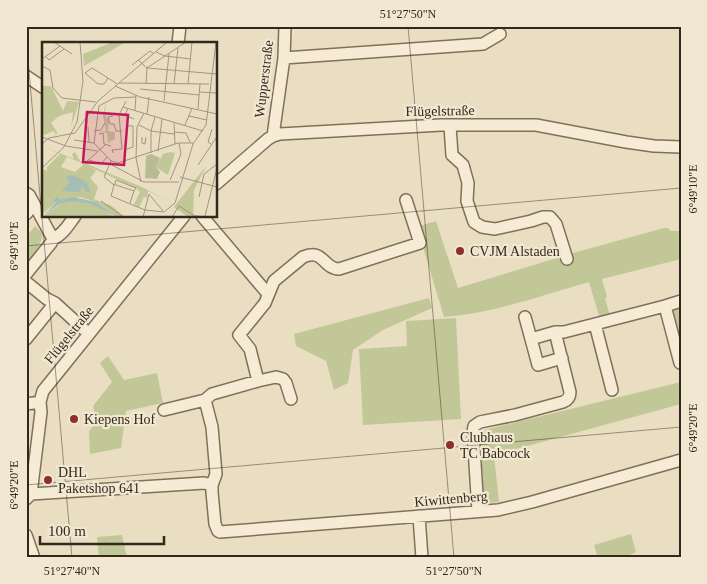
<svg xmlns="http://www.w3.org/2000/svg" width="707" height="584" font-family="'Times New Roman',serif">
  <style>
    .green { fill: #c1c797 }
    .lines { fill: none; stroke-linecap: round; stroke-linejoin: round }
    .minor-casing { stroke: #826f5a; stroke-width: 14 }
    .minor { stroke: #f6ebd4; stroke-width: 11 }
    .ticks { fill: none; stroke: #33281e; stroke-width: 1; stroke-opacity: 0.45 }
    .poi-dot { fill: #8c2f30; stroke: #f2e8d1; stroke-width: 2 }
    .labels { text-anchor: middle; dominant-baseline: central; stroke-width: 4.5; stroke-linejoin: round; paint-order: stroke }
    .street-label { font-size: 14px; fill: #33281e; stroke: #f2e8d1 }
    .poi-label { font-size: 14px; fill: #33281e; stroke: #f2e8d1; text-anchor: start }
    .inset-road { fill: none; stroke: #a19580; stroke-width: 1 }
    .view { fill: #c2185b; fill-opacity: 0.15; stroke: #c2185b; stroke-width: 2.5 }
    .inset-edge { fill: none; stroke: #33281e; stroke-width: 2.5 }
    .neatline { fill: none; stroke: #33281e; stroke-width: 2 }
    .ticks-label { font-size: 12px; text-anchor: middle; fill: #33281e }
  </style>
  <rect width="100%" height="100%" fill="#eadec2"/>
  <path class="green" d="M436,221L458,288L573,253L664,228H668L671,231H681V259L602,279L607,297L605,298L610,316L600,319L589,282C543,295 491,314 444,317L417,227Z
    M35,226L43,234C41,243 35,256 26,261V237Z
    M429,298L432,308L383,330L353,350L348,383L334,390L326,361L296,346L294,334Z
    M681,304V337L678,338L677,337L671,306Z
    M456,318L461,419L363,425L359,349L407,346L406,321Z
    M108,356L124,380L157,373L163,403L126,411L121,448L90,454L89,431L97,422L93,406L112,382L100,363Z
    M681,382V404L494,455L499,502L484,503L480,431Z
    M631,534L636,552L624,558H598L594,545Z
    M122,535L127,558H99L97,537Z"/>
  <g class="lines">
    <defs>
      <path id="minor" d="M178,44L180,26
        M284,58L483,44L500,34
        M26,76L44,88
        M450,126L452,155L463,165L468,183L467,201L474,222L482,227L495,229L531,221L543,217H550L556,224L567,259
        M273,136L284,58L285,26
        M216,184L268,139L273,136L280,134L441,125H536L626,142L654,146L681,147
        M26,193L29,195L34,204L26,214
        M202,216L268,294
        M53,239C63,235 69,224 75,216
        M26,274L51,243L53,239L34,204
        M26,282L47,299L55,303L89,334
        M665,306L681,301
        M525,317L531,339
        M595,324L612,390
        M555,332L531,339L538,365L562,358
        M26,339L55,303
        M258,381L250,349L239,335L265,303L274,281L303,257C324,248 323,269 339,269L420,243L406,200
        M205,400L212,394L258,381L276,377L283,379L286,383L291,399
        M26,404L40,402
        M164,410L205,400L212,427L216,474L212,485V492L215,524L218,531L220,532L498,510L532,502L681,460
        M31,494L41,412L40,402L43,391L184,216
        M26,499L31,494L204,483L212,485
        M478,511L473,432L474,426L480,422L515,415L563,402C568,400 570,397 570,392L555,332H564L665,306L680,363
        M419,516L422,558
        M26,535L34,558"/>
    </defs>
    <use href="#minor" class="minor-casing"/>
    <use href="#minor" class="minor"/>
  </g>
  <path class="ticks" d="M408,26L454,558M26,37L72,558M26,246L681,188M26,485L681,427"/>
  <g class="poi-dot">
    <circle cx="460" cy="251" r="5"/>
    <circle cx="74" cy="419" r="5"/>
    <circle cx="450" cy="445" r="5"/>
    <circle cx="48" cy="480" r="5"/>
  </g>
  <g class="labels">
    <g class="street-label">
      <text transform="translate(264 79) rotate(-83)">Wupperstraße</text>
      <text transform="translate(440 111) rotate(-1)">Flügelstraße</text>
      <text transform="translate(69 335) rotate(-51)">Flügelstraße</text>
      <text transform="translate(451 499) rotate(-5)">Kiwittenberg</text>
    </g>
    <g class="poi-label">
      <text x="470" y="251">CVJM Alstaden</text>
      <text x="84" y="419">Kiepens Hof</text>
      <text x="460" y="437">Clubhaus<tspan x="460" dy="16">TC Babcock</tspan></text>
      <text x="58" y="472">DHL<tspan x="58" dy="16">Paketshop 641</tspan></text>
    </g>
  </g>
  <g transform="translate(42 42)">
    <rect width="175" height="175" fill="#eadec2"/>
    <path d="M71,0H84L42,24L41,12ZM0,44H9L21,69L25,59L37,60L29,85L31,70L17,74L9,81L15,90V92L10,95L14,92L11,89L3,93L0,91ZM64,59L63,71H72L63,73L67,79L66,89L73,90V97L66,101L65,91L59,90L64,89L61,74ZM0,104L32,117L30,112L33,110L38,119L102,146L131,162L106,149L105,156L102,155L97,165L92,162L98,150L94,146L50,126L54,129L48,136L56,145L52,157L70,164L82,175H75L54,160L38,155L17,159V155L9,158L14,161L0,172V127L5,129V125L18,112ZM25,115L42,122L33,130L19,125ZM128,110L133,111L126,133L114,125L121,112ZM164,124L152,148L151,175H146L132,165ZM23,158L47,159L72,175H1Z" fill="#c1c797" fill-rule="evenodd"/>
    <path d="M109,112L118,116L114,125L118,130L115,137L103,136L104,114Z" fill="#b7bc95"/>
    <path d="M30,133L45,140L48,149L44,150L40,143L37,150L20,149L28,140L24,135ZM17,155V158L31,155L54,160L75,175L49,162L31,159L17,162L0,175L14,161L9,158Z" fill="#a4bdb5"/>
    <path class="inset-road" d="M12,0L30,12M114,10L123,14L149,17M3,14L7,18L22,7M0,17L18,4M96,18L105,26L175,32M90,23L108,9L111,11M0,24L8,28L11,46L20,56L54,60M66,36L62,42H56L43,31L50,26L74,41L75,42M77,41L167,42M104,42L105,26L144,0M132,42L136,6M146,42L150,0M73,44L98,55L175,72M98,47L157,53M158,50L175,51M122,59L127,12M57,64L52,101L69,119L76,121M57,64L72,56L94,55M81,65L161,89M86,66L83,73L92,77M156,67L158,42M93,68L94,53M105,72L107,55M71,74L66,75L68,82H72L74,89H80M147,74L165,78M132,80L133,102M97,83L109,89L132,92M143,83L150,66M46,85L47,100M52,89L59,88L63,81M132,90L144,91L148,100M57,92L61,91L62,102L69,104M0,95L24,104L55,109M100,95V101L103,102L104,95M32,98L52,101M0,102L7,96L33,91L56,59L125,0M169,102L166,100L170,87M85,107L91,105V84H86M116,109L120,77M71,111L70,108L80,107L77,73L84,59M109,111V89L113,75M47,118L59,122L65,115M69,119L62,135L72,143L69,154L103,168L122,170M43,121L63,103M76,121L136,101H151M70,123L102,140H137M156,123L174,96M0,126L22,105L35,80L41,39L38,0M138,135L175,145M128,138L139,112L137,101M99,140L94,116L95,85L102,71M71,142L92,149L88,161M73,142L74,138L94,146L92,149M157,155L162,132L175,122M59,159L82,175M122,170L133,161L151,102L164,83L174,0M163,174L175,126M101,175L107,152L121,169M130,175L137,164L153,174L169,175"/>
    <path class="view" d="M45,70L86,73L82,123L41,120Z"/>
    <rect width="175" height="175" class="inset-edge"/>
  </g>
  <rect width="707" height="584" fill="none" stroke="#f2e8d1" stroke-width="55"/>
  <path d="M40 536v8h124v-8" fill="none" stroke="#33281e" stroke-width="2.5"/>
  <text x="48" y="536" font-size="15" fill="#33281e" stroke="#f2e8d1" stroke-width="4" paint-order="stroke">100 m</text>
  <rect x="28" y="28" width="652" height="528" class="neatline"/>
  <g class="ticks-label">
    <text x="408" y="18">51°27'50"N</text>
    <text transform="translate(693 189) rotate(-90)" y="4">6°49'10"E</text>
    <text transform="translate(14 246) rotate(-90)" y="4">6°49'10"E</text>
    <text transform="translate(693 428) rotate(-90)" y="4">6°49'20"E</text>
    <text transform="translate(14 485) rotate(-90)" y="4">6°49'20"E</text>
    <text x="72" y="575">51°27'40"N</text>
    <text x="454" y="575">51°27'50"N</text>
  </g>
</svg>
